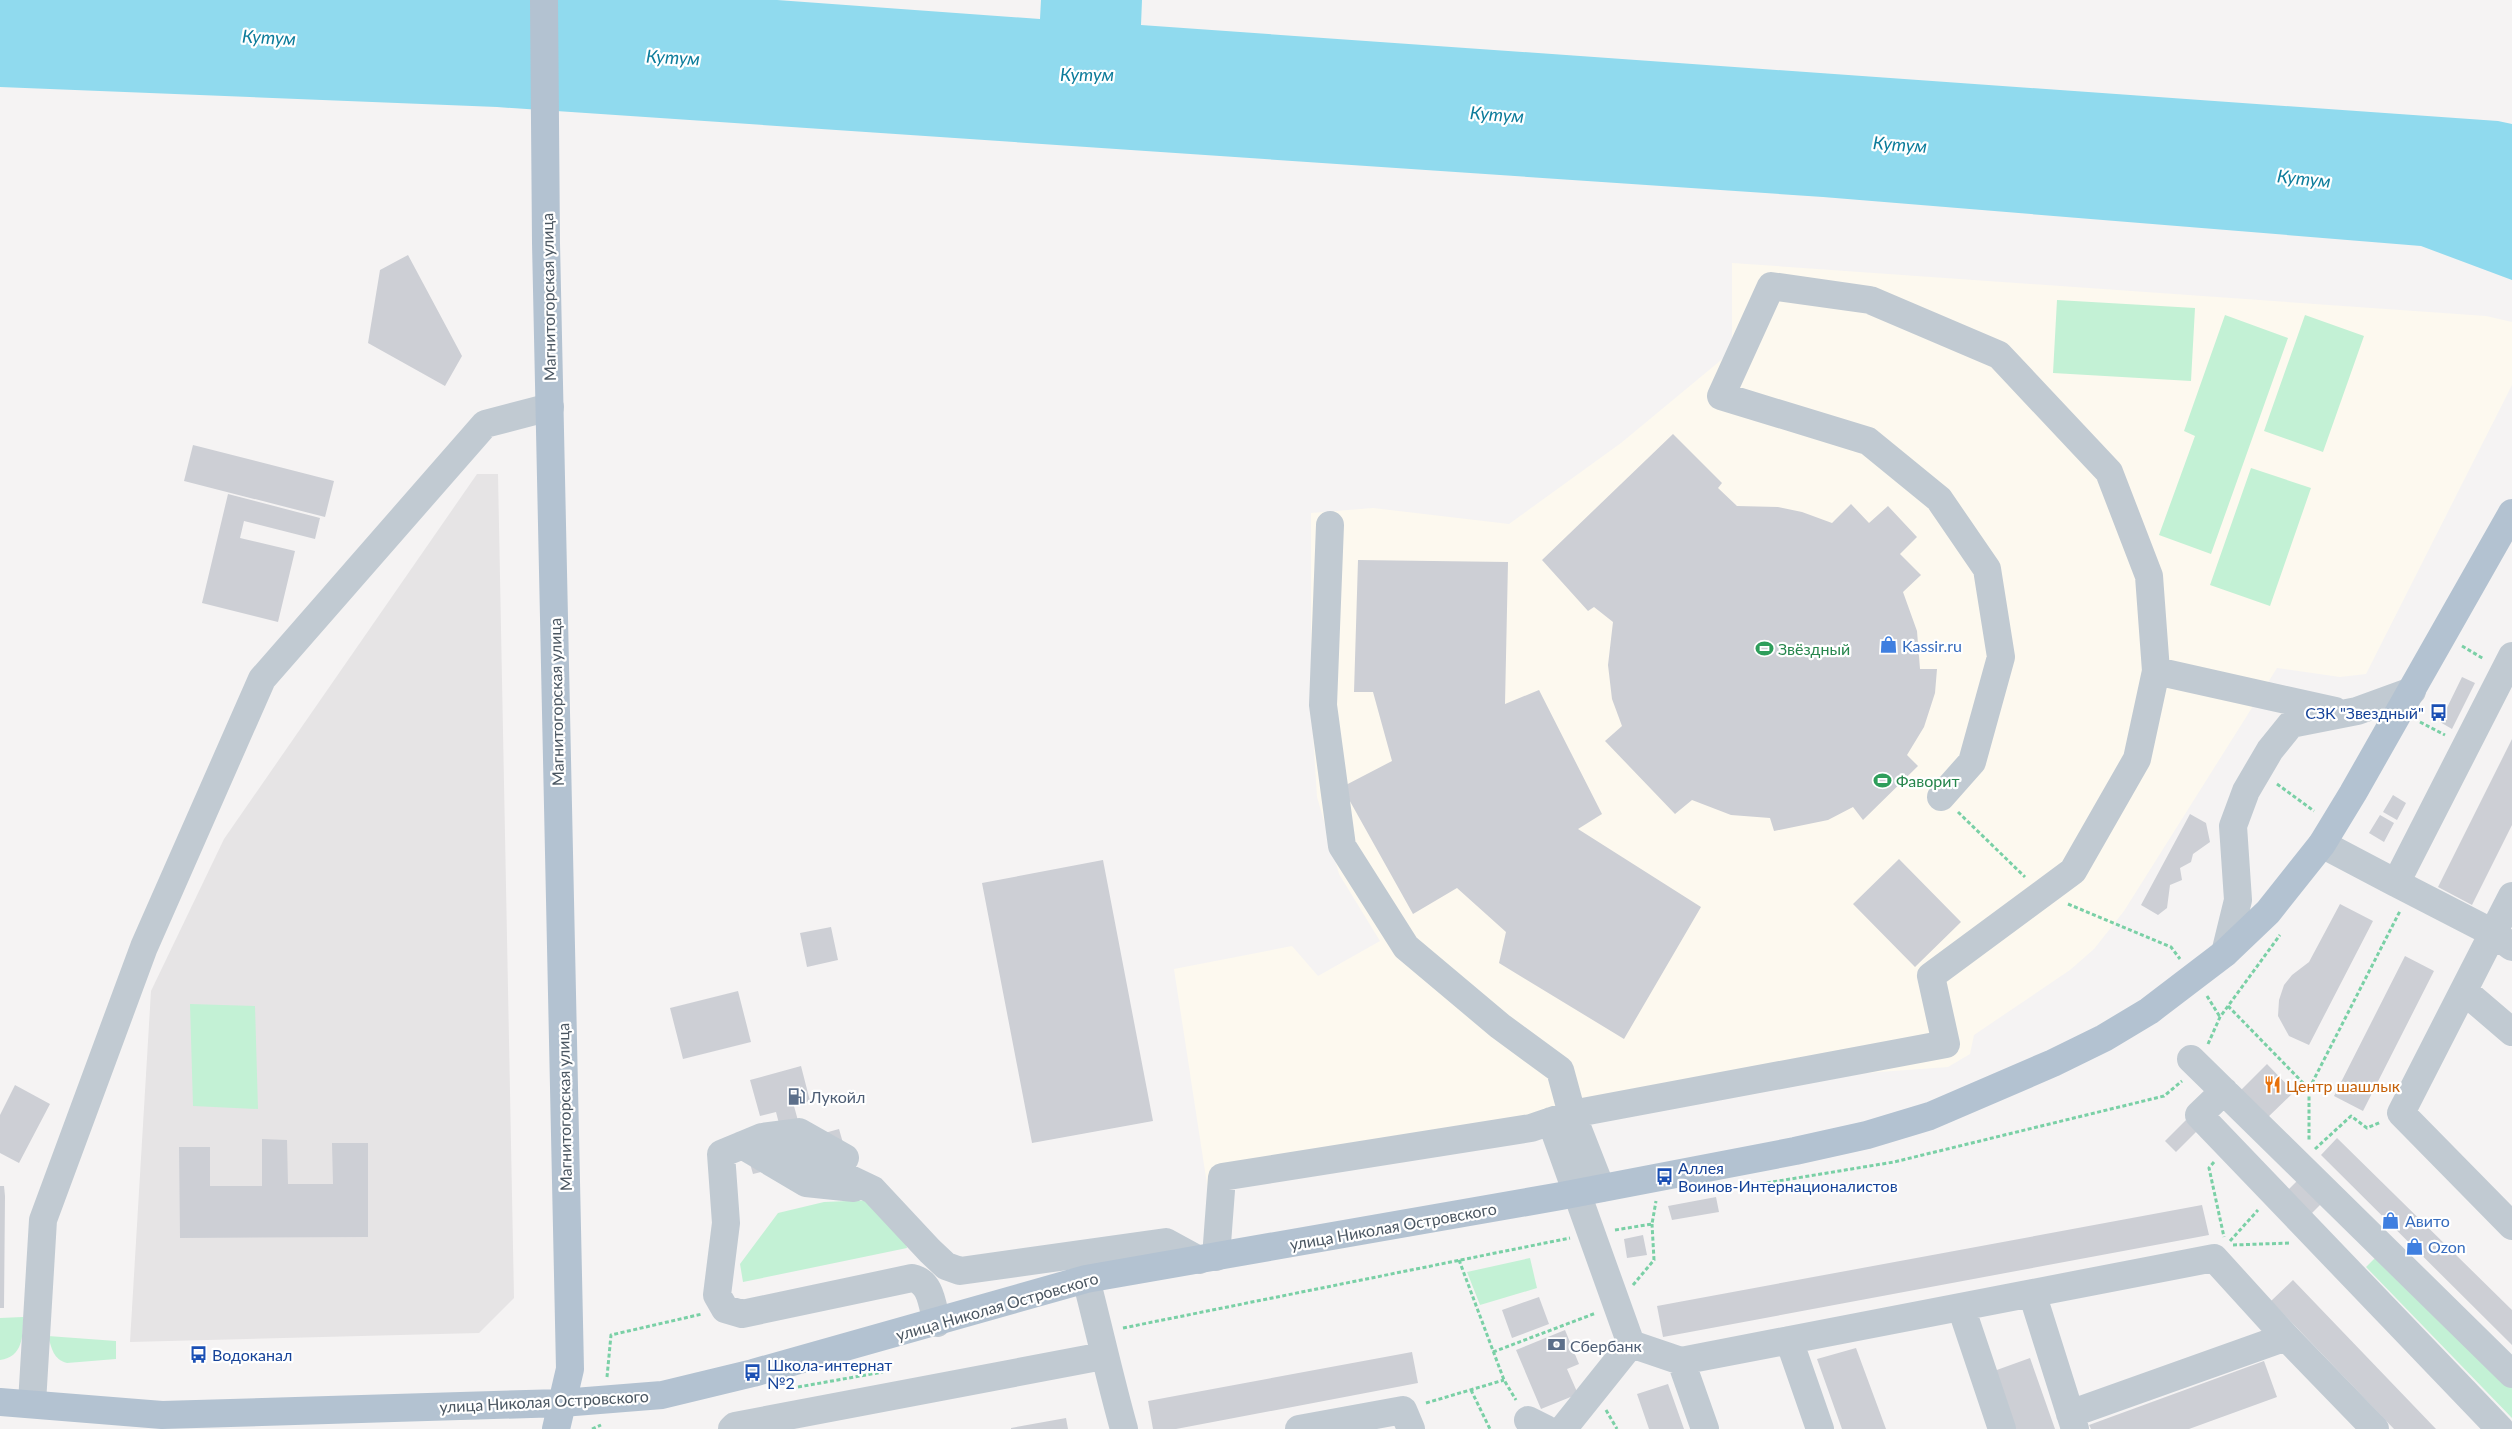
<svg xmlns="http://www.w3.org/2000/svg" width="2512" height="1429" font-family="Lato,sans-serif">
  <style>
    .commercial { fill: #fdf9ef }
    .education { fill: #e6e4e5 }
    .green { fill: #c3f1d5 }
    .water { fill: #90daee }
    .building { fill: #cdcfd5 }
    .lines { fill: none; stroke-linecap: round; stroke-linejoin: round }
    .path { stroke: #7ad0a6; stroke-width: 3; stroke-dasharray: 4 2.5; stroke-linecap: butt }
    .minor { stroke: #c1cad2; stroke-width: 28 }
    .major { stroke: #b3c2d1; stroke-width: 28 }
    .labels { text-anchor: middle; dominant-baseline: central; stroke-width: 4.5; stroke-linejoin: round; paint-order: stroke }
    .street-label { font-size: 16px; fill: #4a5661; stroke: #fff }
    .shop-label { font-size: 16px; fill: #366cbe; stroke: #fff; text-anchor: start }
    .leisure-label { font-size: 16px; fill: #27864d; stroke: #fff; text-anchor: start }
    .transit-label { font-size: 16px; fill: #164399; stroke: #fff; text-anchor: start }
    .food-label { font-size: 16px; fill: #c56008; stroke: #fff; text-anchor: start }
    .service-label { font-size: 16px; fill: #4e5e75; stroke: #fff; text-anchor: start }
    .water-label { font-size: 18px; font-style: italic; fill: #0c7c9b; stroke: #fff }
  </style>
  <rect width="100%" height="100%" fill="#f5f3f3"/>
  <path class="commercial" d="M1732,263L2486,316L2512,322V385L2366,674L2340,677L2277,668L2124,911L2094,949L2070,970L1974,1035L1970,1054L1948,1067L1783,1079L1208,1191L1174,969L1292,946L1318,976L1380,941L1339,874L1317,797L1311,702V513L1373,508L1509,524L1621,443L1732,351Z"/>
  <path class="education" d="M477,474H498L514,1298L479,1333L130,1342L151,991L224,839Z"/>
  <path class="green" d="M2057,300L2195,308L2191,381L2053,373Z
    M2225,315L2288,338L2211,554L2159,535L2195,436L2184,431Z
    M2305,315L2364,336L2323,452L2264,431Z
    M2251,468L2311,488L2270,606L2210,585Z
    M190,1004L255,1006L258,1109L193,1106Z
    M872,1200L903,1232L907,1248L743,1282L740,1264L778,1213L824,1202Z
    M2381,1252L2512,1387V1418L2366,1267Z
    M1530,1258L1537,1288L1480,1305L1467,1272Z
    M23,1317C23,1336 23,1357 0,1360V1318Z
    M48,1336L116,1341V1359L67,1363C53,1359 52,1349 48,1336Z"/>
  <path class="water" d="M0,0H777L1040,19L1041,0H1142L1141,25L2498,121L2512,124V280L2421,246L1823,197L497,107L0,87Z"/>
  <path class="building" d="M408,255L462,356L445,386L368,343L380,270Z
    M1673,434L1722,483L1718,488L1737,506L1778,507L1802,512L1832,523L1851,504L1869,523L1888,506L1917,537L1900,554L1921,575L1903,592L1917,631L1920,669H1937L1935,693L1924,727L1907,755L1918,766L1863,820L1853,807L1828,820L1774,831L1770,818L1731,815L1692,800L1675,814L1605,741L1622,726L1612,699L1608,665L1613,622L1594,607L1588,611L1542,560Z
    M193,445L334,481L325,517L184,481Z
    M228,494L320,518L315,539L244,521L240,538L295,551L278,622L202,603Z
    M1358,560L1508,562L1505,704L1539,690L1602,814L1578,829L1701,907L1624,1039L1499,963L1506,932L1457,888L1413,914L1342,787L1392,761L1373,692H1354Z
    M2462,677L2475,683L2452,729L2440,722Z
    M2512,739V825L2472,905L2438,887Z
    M2393,795L2406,803L2397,820L2383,812Z
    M2190,814L2206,823L2210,842L2193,854L2191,862L2180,868L2182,880L2170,885L2167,908L2158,915L2141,905Z
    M2380,815L2394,823L2384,842L2369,833Z
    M1899,859L1961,922L1915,967L1853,904Z
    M1103,860L1153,1121L1032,1143L982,883Z
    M2340,904L2373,921L2309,1045L2289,1036L2278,1016L2279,1000L2284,985L2292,975L2309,962Z
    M831,927L838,960L807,967L800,933Z
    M2405,956L2434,971L2363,1111L2334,1096Z
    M738,991L751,1042L683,1059L670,1008Z
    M2267,1064L2294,1092L2266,1119L2239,1092Z
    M801,1066L810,1101L794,1106L803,1139L839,1129L845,1150L753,1174L747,1153L784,1143L776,1112L760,1116L750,1080Z
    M15,1085L50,1104L19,1163L0,1153V1115Z
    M2186,1120L2197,1131L2176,1152L2165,1141Z
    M2337,1138L2512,1310V1345L2321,1155Z
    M262,1139L287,1140L288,1184H333L332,1143H368V1237L180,1238L179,1147H210V1186H262Z
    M2303,1175L2326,1199L2306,1219L2283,1195Z
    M0,1186H4L5,1196L4,1308H0Z
    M1716,1197L1719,1212L1672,1220L1668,1206Z
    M2202,1205L2209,1235L1663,1337L1657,1306Z
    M1643,1235L1647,1255L1627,1258L1624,1239Z
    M2293,1280L2436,1429H2394L2271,1301Z
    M1539,1297L1549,1324L1512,1338L1502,1310Z
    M1565,1330L1579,1364L1567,1369L1578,1394L1541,1409L1516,1350Z
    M1856,1348L1886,1429H1842L1817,1359Z
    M1412,1352L1418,1383L1176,1429H1153L1148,1401Z
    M2030,1358L2055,1429H2014L1994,1371Z
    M2264,1361L2277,1397L2189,1429H2091L2089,1425Z
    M1668,1384L1684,1429H1649L1637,1394Z
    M1066,1418L1068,1429H1011V1428Z"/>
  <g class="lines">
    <path class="path" d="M2462,646L2484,659
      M2420,722L2445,735
      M2277,784L2314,811
      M1958,812L2025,877
      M2068,904L2171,947L2180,959
      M2207,996L2220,1017
      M2228,1006L2309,1089V1141
      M2208,1044L2220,1017L2280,935
      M2309,1089L2400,911
      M2315,1149L2351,1116L2367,1128L2381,1122
      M2214,1162L2209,1168L2224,1237
      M1754,1185L1894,1162L2164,1096L2182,1081
      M1615,1230L1652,1224L1656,1201
      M2230,1241L2258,1210
      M2233,1245L2290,1243
      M1459,1260L1504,1380L1516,1400
      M1633,1285L1654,1260L1652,1224
      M1123,1328L1570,1238
      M1493,1352L1596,1313
      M607,1377L611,1335L702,1314
      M798,1387L883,1372
      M1471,1390L1490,1429
      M1426,1403L1504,1380
      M1606,1410L1617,1429
      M592,1429L601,1425"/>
    <path class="minor" d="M1330,525L1323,705L1342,846L1406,947L1500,1026L1560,1070L1572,1114L1601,1188
      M2156,671L2335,711
      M2322,844L2396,883L2512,656
      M2396,883L2493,933L2401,1113L2512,1226
      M2512,896L2493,933L2512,947
      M2225,953L2238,900L2233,826L2246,791L2270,750L2291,724L2357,711L2412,691
      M2464,991L2512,1032
      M2191,1059L2512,1374
      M2224,1091L2199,1115L2500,1429
      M1551,1121L1631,1344L1681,1361L2214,1258L2286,1337L2375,1429
      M762,1137L799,1132L845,1158
      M742,1145L806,1183L854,1188
      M1216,1257L1222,1177L1531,1128L1572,1114L1946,1044L1931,976L2073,871L2137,759L2156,671L2149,576L2109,472L1999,355L1870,300L1771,286L1721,396L1868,441L1939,499L1987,569L2001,657L1972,762L1941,797
      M1086,1279C1099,1329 1110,1379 1124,1429
      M2032,1293L2075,1429
      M1961,1307L2002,1429
      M937,1323C932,1306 932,1282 912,1278L742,1314L725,1309L717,1295L726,1223L721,1154L762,1137L873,1190L930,1251L946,1266L960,1271L1166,1242L1199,1260
      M1789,1340L1820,1429
      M1681,1361L1705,1429
      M32,1403L43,1220L144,947L262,679L485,424L550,407
      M2070,1414L2286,1337
      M1528,1420L1546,1429
      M732,1429L735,1426L1103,1356
      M1299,1429L1403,1410L1411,1429
      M1563,1429L1631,1344"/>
    <path class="major" d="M544,0L546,243L570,1369L556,1429
      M0,1402L162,1415L562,1403L662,1395L753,1373L1086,1279L1561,1196L1795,1151L1867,1135L1930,1116L2053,1063L2104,1038L2149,1011L2225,953L2268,912L2322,844L2353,793L2512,513"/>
  </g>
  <defs>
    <symbol id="shop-bare" viewBox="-9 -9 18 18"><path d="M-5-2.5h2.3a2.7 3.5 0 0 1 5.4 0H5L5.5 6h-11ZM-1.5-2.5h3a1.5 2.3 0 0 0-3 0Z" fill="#3f7fe0" stroke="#fff" stroke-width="2.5" paint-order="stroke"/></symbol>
    <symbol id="stadium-bare" viewBox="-9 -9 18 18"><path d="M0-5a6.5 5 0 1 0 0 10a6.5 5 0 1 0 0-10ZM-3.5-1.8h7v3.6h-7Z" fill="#2e9e5b" stroke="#fff" stroke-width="2.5" paint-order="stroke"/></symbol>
    <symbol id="bus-bare" viewBox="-9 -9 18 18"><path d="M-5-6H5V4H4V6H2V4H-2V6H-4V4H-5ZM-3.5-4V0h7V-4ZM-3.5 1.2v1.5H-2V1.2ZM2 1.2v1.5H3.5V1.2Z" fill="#1a4fb4" stroke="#fff" stroke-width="2.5" paint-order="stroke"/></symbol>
    <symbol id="restaurant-bare" viewBox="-9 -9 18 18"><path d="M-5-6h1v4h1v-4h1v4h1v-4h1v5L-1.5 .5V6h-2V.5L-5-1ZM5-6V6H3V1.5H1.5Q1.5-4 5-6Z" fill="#e8710a" stroke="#fff" stroke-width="2.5" paint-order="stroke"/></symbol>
    <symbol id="fuel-bare" viewBox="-9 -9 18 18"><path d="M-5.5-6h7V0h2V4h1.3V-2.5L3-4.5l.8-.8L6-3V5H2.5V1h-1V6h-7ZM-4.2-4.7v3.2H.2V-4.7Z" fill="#5c6f8a" stroke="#fff" stroke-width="2.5" paint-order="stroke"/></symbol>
    <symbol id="bank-bare" viewBox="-9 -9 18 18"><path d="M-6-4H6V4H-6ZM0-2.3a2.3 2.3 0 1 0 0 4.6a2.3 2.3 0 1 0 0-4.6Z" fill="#5c6f8a" stroke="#fff" stroke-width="2.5" paint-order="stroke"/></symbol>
  </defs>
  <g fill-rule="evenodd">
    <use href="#shop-bare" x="1876" y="632" width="25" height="25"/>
    <use href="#stadium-bare" x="1752" y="636" width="25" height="25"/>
    <use href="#bus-bare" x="2426" y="700" width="25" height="25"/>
    <use href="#stadium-bare" x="1870" y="768" width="25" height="25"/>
    <use href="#restaurant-bare" x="2260" y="1072" width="25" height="25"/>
    <use href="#fuel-bare" x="784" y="1084" width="25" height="25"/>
    <use href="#bus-bare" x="1652" y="1164" width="25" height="25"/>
    <use href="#shop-bare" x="2378" y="1208" width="25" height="25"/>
    <use href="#shop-bare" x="2402" y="1234" width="25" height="25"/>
    <use href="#bank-bare" x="1544" y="1332" width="25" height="25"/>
    <use href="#bus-bare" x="186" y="1342" width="25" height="25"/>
    <use href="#bus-bare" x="740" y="1360" width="25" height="25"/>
  </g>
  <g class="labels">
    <g class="street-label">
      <text transform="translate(548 297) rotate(-91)">Магнитогорская улица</text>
      <text transform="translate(556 702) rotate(-91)">Магнитогорская улица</text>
      <text transform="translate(564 1107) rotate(-91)">Магнитогорская улица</text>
      <text transform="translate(1393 1226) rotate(-10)">улица Николая Островского</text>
      <text transform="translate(997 1306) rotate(-16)">улица Николая Островского</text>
      <text transform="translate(544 1401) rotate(-3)">улица Николая Островского</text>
    </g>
    <g class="shop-label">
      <text x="1902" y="645">Kassir.ru</text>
      <text x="2405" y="1220">Авито</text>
      <text x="2428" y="1246">Ozon</text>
    </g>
    <g class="leisure-label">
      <text x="1778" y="648">Звёздный</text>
      <text x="1896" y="780">Фаворит</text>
    </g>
    <g class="transit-label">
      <text x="2424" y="712" text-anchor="end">СЗК "Звездный"</text>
      <text x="1678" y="1167">Аллея<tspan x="1678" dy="18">Воинов-Интернационалистов</tspan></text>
      <text x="212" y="1354">Водоканал</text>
      <text x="767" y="1364">Школа-интернат<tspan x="767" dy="18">№2</tspan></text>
    </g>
    <g class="food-label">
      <text x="2286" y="1085">Центр шашлык</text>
    </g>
    <g class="service-label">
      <text x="810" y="1096">Лукойл</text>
      <text x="1570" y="1345">Сбербанк</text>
    </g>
    <g class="water-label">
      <text transform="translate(269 37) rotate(3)">Кутум</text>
      <text transform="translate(673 57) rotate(3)">Кутум</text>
      <text x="1087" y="74">Кутум</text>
      <text transform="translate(1497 114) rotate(4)">Кутум</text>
      <text transform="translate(1900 144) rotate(4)">Кутум</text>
      <text transform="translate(2304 178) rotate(6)">Кутум</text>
    </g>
  </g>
</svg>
